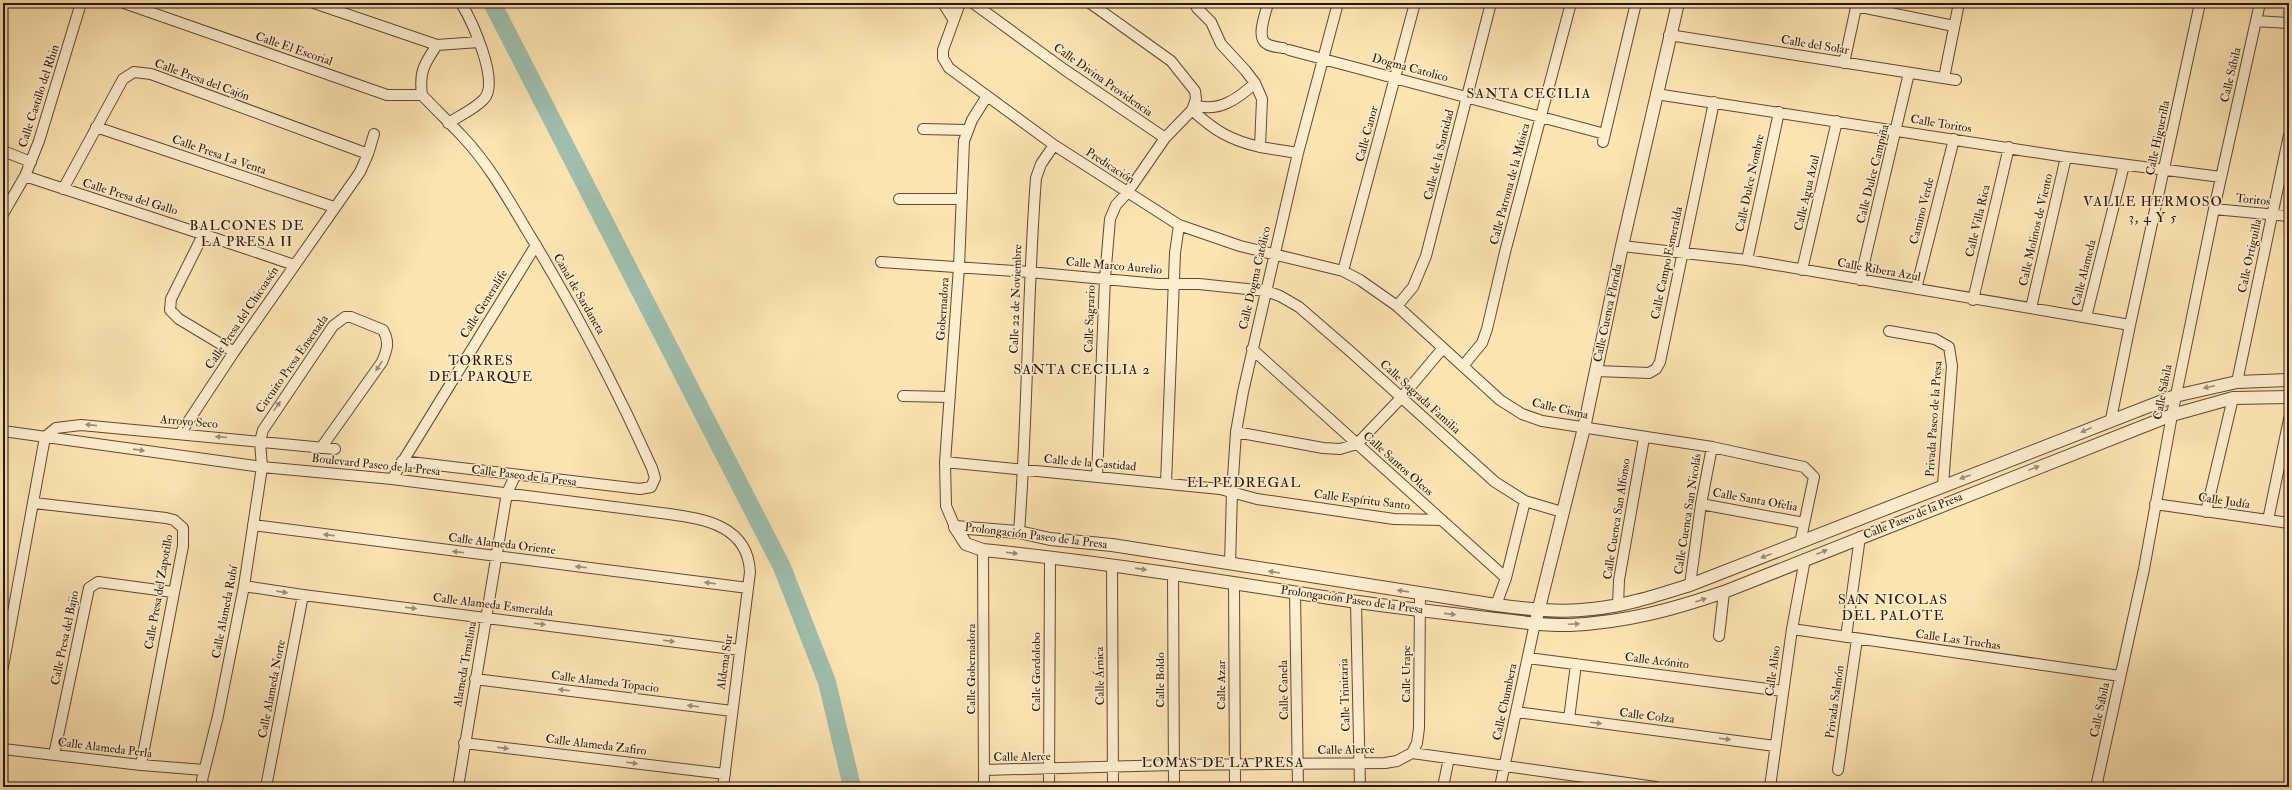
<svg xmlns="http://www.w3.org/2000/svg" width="2292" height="790" font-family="'IM FELL Double Pica',serif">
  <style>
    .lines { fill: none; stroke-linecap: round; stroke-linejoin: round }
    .river { stroke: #9fbfae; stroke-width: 18 }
    .minor-casing { stroke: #604833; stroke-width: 12 }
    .tertiary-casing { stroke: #604833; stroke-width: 14 }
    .minor { stroke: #fdeece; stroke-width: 10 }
    .tertiary { stroke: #fdeece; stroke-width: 12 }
    .oneway { fill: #9f8c75 }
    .labels { text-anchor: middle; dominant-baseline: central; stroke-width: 3; stroke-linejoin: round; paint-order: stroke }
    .street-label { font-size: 12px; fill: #2c1408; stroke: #fdeece }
    .quarter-label { font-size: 14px; letter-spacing: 1px; fill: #2c1408; stroke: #fdeece }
  </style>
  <rect width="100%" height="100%" fill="#fce5b3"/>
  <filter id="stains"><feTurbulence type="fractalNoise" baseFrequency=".005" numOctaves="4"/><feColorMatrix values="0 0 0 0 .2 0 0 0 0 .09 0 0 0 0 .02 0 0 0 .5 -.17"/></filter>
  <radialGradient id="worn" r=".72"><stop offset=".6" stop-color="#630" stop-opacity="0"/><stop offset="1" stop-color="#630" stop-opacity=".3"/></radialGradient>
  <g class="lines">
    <path class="river" d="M492,3L782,567L827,682L852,787"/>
    <defs>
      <path id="minor" d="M124,3L387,95H422C435,109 449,122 462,136C488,163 507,197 526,229C573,306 615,385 652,468L655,478L651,487L640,489L402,461
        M314,3L437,45
        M943,3L953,19
        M960,3L943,50V58L949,68L1054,145L1179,225L1240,246L1343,271L1360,280L1397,306L1500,400L1522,414L1542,421L1712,447L1804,467L1814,477L1800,543
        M973,3L1065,70L1165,138
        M1090,3L1171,61L1195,91L1196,99L1192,110L1165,138L1127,193L1116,205L1110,219L1105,278L1097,477
        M1195,3L1197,8L1211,22L1221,44L1245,70L1255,83L1262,99L1260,147L1298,153
        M1268,3C1266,13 1255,38 1267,44C1272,47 1278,47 1283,48
        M1856,6L1954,26
        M2256,21L2289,23
        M1669,35L1956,80
        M1289,50L1605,134
        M1844,63L1857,3
        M1944,78L1959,3
        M1656,94L2066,157L2221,177
        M422,95C419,72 424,64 437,45L479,42
        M1194,105C1218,113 1238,99 1255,83
        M1192,110C1215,131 1230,140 1260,147
        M448,123C459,116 475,109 484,99C500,82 472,21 461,3
        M96,127L334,207
        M923,129L967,130
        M1603,142L1636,3
        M3,151L31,162
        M25,176C115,206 205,234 294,265
        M63,189L123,79L134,72L151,74L368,154
        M899,199H962
        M2214,209L2289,216
        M3,214L25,176L39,141L81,3
        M204,233L171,299L170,310L179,319L234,352
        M1622,246L1747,260L2130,325
        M1747,260L1779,112
        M881,262L1029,272L1158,284H1199L1266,291L1280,296L1299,307L1351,352L1495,482L1525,501L1562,512
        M1802,270L1837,121
        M1343,271L1415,3
        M1860,280L1909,73
        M1916,289L1954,139
        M1973,300L2009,147
        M1397,306L1413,287L1426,256L1491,3
        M2031,308L2066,157
        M2086,317L2124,165
        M1889,331L1935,339L1949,347L1952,366L1943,485
        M1252,349L1506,578L1496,605
        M1463,366L1482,343L1487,329L1505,252L1571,3
        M1596,371L1649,373L1656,369L1660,362L1714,102
        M2237,382L2289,135
        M903,396L950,397
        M2111,419L2130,325L2200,3
        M3,431L262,467L392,479L669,514C705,519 748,526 750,572L723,787
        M1236,432L1323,448L1340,449L1357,444L1401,398L1443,348
        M180,434L234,352L360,172L368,154L374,134
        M45,437L56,428L81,425L335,449
        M945,462L1220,489L1257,499L1394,519L1442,520
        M392,479L536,245
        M1166,483L1175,253L1179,225
        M34,503L166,518L174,520L183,528V546L141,765
        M1701,504L1804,523
        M2155,504L2289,523
        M2206,512L2233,398
        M2268,520L2289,419
        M253,525L748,588
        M955,527L946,506L945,462L959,267L964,141L972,120L987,96
        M1019,532C1028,414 1027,296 1036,178L1041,164L1054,145
        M983,550L984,787
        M1230,564L1232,492L1236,432L1243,392L1298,153L1338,3
        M1112,565L1113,787
        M1173,573L1174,787
        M1506,578L1525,501
        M1234,583L1235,787
        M1690,585L1701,504L1712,447
        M244,586L303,595L740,650
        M1295,592L1298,787
        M1356,602L1360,787
        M1618,605L1619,580L1644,438
        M1792,629L2120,676
        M1719,636L1724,592
        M1846,637L1860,537
        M1528,658L1783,691
        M3,667L45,437
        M475,679L732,711
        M1516,712L1775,746
        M1569,719L1576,664
        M464,743L725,774
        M3,749L141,765L204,770
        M1412,753L1417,743L1419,728L1420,594
        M54,755L89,588L98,582L173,592
        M984,770L1173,765L1385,763L1397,761L1412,753L1656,787
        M1838,770L1857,639
        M204,787L202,780L218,716L244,586L262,467L260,441L263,430L333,326L345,317H351L383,330C390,342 387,350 382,362L321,448
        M266,787L303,595
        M458,787L507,493L515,476
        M1049,787L1050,557
        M1443,787L1449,758
        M1500,787L1535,623
        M1770,787L1792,629L1805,559
        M2096,787L2144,569L2172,415L2214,209L2260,3"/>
      <path id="tertiary" d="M955,527L966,544L983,550C1100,562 1215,580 1330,598C1383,606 1435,612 1487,618C1514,621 1543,626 1570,625C1627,622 1671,610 1724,592L2172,415L2233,398L2289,397
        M955,527L1019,532L1050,539L1112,545L1496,605C1527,609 1560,613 1592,609C1625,606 1658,595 1690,585L2175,396L2237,382L2289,380
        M1537,616L1584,428L1622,246L1678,3"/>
    </defs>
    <use href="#minor" class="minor-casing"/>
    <use href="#tertiary" class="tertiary-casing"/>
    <use href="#minor" class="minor"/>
    <use href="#tertiary" class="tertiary"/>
  </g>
  <defs><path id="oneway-solid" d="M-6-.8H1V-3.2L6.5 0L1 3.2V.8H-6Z"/></defs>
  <g class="oneway">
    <use href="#oneway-solid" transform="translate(379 366) rotate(124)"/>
    <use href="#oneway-solid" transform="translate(2209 387) rotate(168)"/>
    <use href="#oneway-solid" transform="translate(277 406) rotate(-55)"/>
    <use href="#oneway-solid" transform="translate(91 425) rotate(-174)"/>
    <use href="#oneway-solid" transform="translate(2086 430) rotate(156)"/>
    <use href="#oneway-solid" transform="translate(221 437) rotate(-175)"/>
    <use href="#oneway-solid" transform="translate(139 450) rotate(8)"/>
    <use href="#oneway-solid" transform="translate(2034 468) rotate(-21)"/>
    <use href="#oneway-solid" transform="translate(1965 477) rotate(160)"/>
    <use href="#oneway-solid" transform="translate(329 535) rotate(-173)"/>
    <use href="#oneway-solid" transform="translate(458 552) rotate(-173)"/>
    <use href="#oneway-solid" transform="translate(1822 552) rotate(-22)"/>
    <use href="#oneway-solid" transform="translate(1012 553) rotate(6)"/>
    <use href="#oneway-solid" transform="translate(1766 556) rotate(159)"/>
    <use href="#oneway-solid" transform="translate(581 567) rotate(-173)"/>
    <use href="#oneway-solid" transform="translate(1141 569) rotate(8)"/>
    <use href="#oneway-solid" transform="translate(1274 572) rotate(-171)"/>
    <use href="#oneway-solid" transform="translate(710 583) rotate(-173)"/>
    <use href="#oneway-solid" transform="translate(1403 591) rotate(-172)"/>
    <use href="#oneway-solid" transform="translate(282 592) rotate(9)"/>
    <use href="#oneway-solid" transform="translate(1701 600) rotate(-19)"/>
    <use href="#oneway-solid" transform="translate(411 608) rotate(7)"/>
    <use href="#oneway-solid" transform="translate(1450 614) rotate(6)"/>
    <use href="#oneway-solid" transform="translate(540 624) rotate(7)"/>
    <use href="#oneway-solid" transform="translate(1574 624) rotate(-3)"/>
    <use href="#oneway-solid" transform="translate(669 641) rotate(7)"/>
    <use href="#oneway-solid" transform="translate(564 690) rotate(-173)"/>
    <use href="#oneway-solid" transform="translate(693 706) rotate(-173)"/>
    <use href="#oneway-solid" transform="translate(1596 723) rotate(7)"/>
    <use href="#oneway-solid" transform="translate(1725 739) rotate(7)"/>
    <use href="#oneway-solid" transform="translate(503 748) rotate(7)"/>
    <use href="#oneway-solid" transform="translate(632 763) rotate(7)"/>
  </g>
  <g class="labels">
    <g class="street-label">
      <text transform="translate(1815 45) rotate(9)">Calle del Solar</text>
      <text transform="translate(294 49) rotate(19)">Calle El Escorial</text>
      <text transform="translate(1410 68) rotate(15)">Dogma Catolico</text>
      <text transform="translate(2231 75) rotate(-77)">Calle Sábila</text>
      <text transform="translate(202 80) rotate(20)">Calle Presa del Cajón</text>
      <text transform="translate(1103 80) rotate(35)">Calle Divina Providencia</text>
      <text transform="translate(39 96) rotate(-72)">Calle Castillo del Rhin</text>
      <text transform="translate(1941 124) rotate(9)">Calle Toritos</text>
      <text transform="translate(1367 134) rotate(-75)">Calle Canor</text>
      <text transform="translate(2158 138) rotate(-78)">Calle Higuerilla</text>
      <text transform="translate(219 155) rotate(19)">Calle Presa La Venta</text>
      <text transform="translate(1439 155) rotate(-76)">Calle de la Santidad</text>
      <text transform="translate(1110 166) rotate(33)">Predicación</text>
      <text transform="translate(1873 174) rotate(-76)">Calle Dulce Campiña</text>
      <text transform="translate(1750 183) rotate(-78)">Calle Dulce Nombre</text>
      <text transform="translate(1510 184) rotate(-75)">Calle Patrona de la Música</text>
      <text transform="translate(1807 193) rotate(-77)">Calle Agua Azul</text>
      <text transform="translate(130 197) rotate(17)">Calle Presa del Gallo</text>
      <text transform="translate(2253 200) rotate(6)">Toritos</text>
      <text transform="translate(1922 211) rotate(-76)">Camino Verde</text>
      <text transform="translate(1978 221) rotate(-77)">Calle Villa Rica</text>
      <text transform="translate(2036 230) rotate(-77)">Calle Molinos de Viento</text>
      <text transform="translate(2250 256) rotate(-78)">Calle Ortiguilla</text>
      <text transform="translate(1667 263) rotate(-78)">Calle Campo Esmeralda</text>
      <text transform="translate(1114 266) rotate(5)">Calle Marco Aurelio</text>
      <text transform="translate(1879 270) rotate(10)">Calle Ribera Azul</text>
      <text transform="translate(2084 273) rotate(-76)">Calle Alameda</text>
      <text transform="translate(1255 278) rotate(-77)">Calle Dogma Católico</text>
      <text transform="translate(579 294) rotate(60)">Canal de Sardaneta</text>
      <text transform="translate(1016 299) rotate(-88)">Calle 22 de Noviembre</text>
      <text transform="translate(484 304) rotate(-58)">Calle Generalife</text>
      <text transform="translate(943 309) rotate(-86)">Gobernadora</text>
      <text transform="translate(1608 313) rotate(-78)">Calle Cuenca Florida</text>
      <text transform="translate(242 318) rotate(-56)">Calle Presa del Chicoasén</text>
      <text transform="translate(1090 319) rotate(-88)">Calle Sagrario</text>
      <text transform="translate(292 364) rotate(-55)">Circuito Presa Ensenada</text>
      <text transform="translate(2163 392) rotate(-79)">Calle Sábila</text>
      <text transform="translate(1420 397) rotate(42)">Calle Sagrada Familia</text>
      <text transform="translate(1560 409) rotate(13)">Calle Cisma</text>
      <text transform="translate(1934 419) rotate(-86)">Privada Paseo de la Presa</text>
      <text transform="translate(189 422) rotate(5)">Arroyo Seco</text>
      <text transform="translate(1090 463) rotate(5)">Calle de la Castidad</text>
      <text transform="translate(1398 464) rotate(42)">Calle Santos Oleos</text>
      <text transform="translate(376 465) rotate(6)">Boulevard Paseo de la Presa</text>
      <text transform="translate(524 476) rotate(7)">Calle Paseo de la Presa</text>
      <text transform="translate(1362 500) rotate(7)">Calle Espíritu Santo</text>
      <text transform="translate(1755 500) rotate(10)">Calle Santa Ofelia</text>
      <text transform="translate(2224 501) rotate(8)">Calle Judía</text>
      <text transform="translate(1688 514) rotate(-81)">Calle Cuenca San Nicolás</text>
      <text transform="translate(1913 516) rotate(-22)">Calle Paseo de la Presa</text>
      <text transform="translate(1617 519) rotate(-81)">Calle Cuenca San Alfonso</text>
      <text transform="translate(1036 536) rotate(7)">Prolongación Paseo de la Presa</text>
      <text transform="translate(502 544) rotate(7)">Calle Alameda Oriente</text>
      <text transform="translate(159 592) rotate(-80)">Calle Presa del Zapotillo</text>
      <text transform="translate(1352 600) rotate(8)">Prolongación Paseo de la Presa</text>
      <text transform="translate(493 605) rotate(7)">Calle Alameda Esmeralda</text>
      <text transform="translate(225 612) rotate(-79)">Calle Alameda Rubí</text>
      <text transform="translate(65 638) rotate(-78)">Calle Presa del Bajio</text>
      <text transform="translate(1958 640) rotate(8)">Calle Las Truchas</text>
      <text transform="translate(1657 661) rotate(7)">Calle Acónito</text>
      <text transform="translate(725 662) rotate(-82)">Aldema Sur</text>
      <text transform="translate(465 664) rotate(-80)">Alameda Trmalina</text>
      <text transform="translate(971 669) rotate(-90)">Calle Gobernadora</text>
      <text transform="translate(1773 671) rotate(-82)">Calle Aliso</text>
      <text transform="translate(1036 672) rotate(-90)">Calle Gordolobo</text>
      <text transform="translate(1406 674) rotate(-90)">Calle Urape</text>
      <text transform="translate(1100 676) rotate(-91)">Calle Árnica</text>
      <text transform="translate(1160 680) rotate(-90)">Calle Boldo</text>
      <text transform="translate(605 682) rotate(7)">Calle Alameda Topacio</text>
      <text transform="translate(1221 685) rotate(-90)">Calle Azar</text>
      <text transform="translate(272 689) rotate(-79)">Calle Alameda Norte</text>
      <text transform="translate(1284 690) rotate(-91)">Calle Canela</text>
      <text transform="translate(1345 695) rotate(-92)">Calle Trinitaria</text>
      <text transform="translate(1505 702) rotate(-78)">Calle Chumbera</text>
      <text transform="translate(1835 702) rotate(-82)">Privada Salmón</text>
      <text transform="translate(2100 710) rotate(-78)">Calle Sábila</text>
      <text transform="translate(1647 716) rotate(7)">Calle Colza</text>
      <text transform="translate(596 745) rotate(7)">Calle Alameda Zafiro</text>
      <text transform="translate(105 748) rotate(7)">Calle Alameda Perla</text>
      <text transform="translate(1346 750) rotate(-1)">Calle Alerce</text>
      <text transform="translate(1022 757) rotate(-1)">Calle Alerce</text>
    </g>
    <g class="quarter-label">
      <text x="1529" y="93">SANTA CECILIA</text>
      <text x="2153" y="201">VALLE HERMOSO<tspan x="2153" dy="16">3, 4 Y 5</tspan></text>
      <text x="247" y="225">BALCONES DE<tspan x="247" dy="16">LA PRESA II</tspan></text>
      <text x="481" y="360">TORRES<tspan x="481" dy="16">DEL PARQUE</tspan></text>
      <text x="1082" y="369">SANTA CECILIA 2</text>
      <text x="1244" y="482">EL PEDREGAL</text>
      <text x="1893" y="599">SAN NICOLAS<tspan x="1893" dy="16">DEL PALOTE</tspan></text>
      <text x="1223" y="762">LOMAS DE LA PRESA</text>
    </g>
  </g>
  <rect width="2292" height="790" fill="none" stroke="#fce5b3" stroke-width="16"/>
  <rect x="4" y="4" width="2284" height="782" fill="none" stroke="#2c1408" stroke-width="2"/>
  <rect x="8" y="8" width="2276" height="774" fill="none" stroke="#2c1408"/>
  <rect width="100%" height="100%" filter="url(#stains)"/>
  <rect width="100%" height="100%" fill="url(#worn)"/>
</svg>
